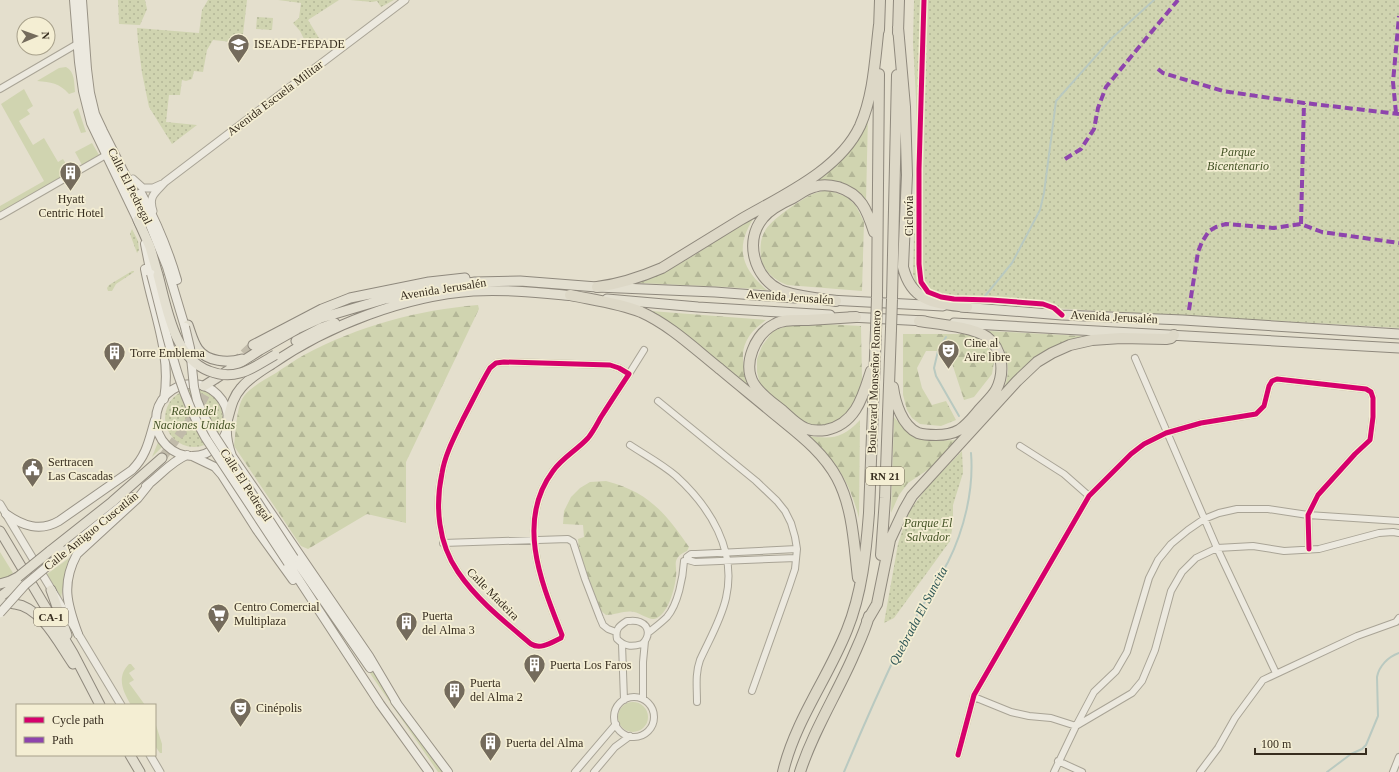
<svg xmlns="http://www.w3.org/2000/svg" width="1399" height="772" font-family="'Times New Roman',serif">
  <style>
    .grass { fill: #d0d4b0 }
    .forest { fill: url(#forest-firs) }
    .park { fill: url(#park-dots) }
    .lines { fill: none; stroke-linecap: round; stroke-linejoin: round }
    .stream { stroke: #b9c9c0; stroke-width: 2 }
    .primary-tunnel { stroke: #c1bbaa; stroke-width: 9; stroke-dasharray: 9 4.5; stroke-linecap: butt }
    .minor-casing { stroke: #a9a496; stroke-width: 8 }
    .tertiary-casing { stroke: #a9a496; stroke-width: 9 }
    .secondary-casing { stroke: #999386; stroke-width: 10 }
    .primary-casing { stroke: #8f897d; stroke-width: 11 }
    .trunk-casing { stroke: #8f897d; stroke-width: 12 }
    .minor { stroke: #ece9df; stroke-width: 6 }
    .tertiary { stroke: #ece9df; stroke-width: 7 }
    .secondary { stroke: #ece9df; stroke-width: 8 }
    .primary { stroke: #e3dfd0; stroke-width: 9 }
    .trunk { stroke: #ddd8c7; stroke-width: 10 }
    .secondary-bridge-casing { stroke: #999386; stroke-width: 10; stroke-linecap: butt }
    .primary-bridge-casing { stroke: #8f897d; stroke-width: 11; stroke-linecap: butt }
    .trunk-bridge-casing { stroke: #8f897d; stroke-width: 12; stroke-linecap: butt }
    .secondary-bridge { stroke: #ece9df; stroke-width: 8 }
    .primary-bridge { stroke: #e3dfd0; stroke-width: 9 }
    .trunk-bridge { stroke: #ddd8c7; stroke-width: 10 }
    .quiet { stroke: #8e44ad; stroke-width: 4; stroke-dasharray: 8 4; stroke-linecap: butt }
    .cycleway-casing { stroke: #f4eed3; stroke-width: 8 }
    .cycleway { stroke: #d6006c; stroke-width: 5 }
    .labels { text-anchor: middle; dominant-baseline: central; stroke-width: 3.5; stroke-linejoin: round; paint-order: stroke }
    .shield { fill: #f4eed3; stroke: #706755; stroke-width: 1 }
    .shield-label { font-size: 11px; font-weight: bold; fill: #372d1f }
    .poi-label { font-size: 12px; fill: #372d1f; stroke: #f4eed3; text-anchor: start }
    .street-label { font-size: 12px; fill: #372d1f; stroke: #f4eed3 }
    .park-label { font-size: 12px; font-style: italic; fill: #445326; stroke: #f4eed3 }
    .water-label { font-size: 13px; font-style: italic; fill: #2e5657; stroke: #f4eed3 }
  </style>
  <defs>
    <pattern id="forest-firs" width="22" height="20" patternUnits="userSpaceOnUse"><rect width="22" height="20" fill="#d0d4b0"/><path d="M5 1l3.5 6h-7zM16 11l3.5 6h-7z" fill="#b3b697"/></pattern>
    <pattern id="park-dots" width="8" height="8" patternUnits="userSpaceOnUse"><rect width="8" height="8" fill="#d0d4b0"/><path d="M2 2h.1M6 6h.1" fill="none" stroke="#b3b697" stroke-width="1.8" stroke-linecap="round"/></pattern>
  </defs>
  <rect width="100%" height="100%" fill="#e4dfcd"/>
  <path class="grass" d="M66,67C75,72 74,82 75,92L69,94C59,83 51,82 37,81L59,68Z
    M24,89L33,106L27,110L30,114L19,121L33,145L44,138L58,162L63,159L71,172L0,212V206L44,181L1,104Z
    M78,108L86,132L81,133L73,112Z
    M92,143L99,155L82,165L75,152Z
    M161,435L167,442L152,457Z
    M226,453L443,772H438L221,457Z
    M0,552L13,573L7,578L0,581Z
    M72,556L65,575L61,598L47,574Z
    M129,664H131L135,669L129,673L134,680L129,683L145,705H131C123,692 116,677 129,664Z
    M618 717a15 15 0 1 1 30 0a15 15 0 1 1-30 0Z
    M155,722L162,744V753H160L155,746Z"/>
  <path class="forest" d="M868,114L866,203L859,194L811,183Z
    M828,190L847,197L856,206L864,222L862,291L787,285C775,280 764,272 761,258C760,249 760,239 765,231C769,221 803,198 813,194C817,192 823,191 828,190Z
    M758,212C735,243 738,266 767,290L726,287L639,283C682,267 719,239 758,212Z
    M478,305L479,309L406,462V523L367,514L308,549L301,546L234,446C236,432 236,407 244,396C252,386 266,379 276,373C285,367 295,360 304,355C358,326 418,310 478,305Z
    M651,311L766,320C761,324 754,329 750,335C737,353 745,371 750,389Z
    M825,324L861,326L862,379L858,397L851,411L838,422L825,427L808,424L797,419L760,384L757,372V359L762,346L773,331L787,326Z
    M988,331L1082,336L1072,340L1004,388C1010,374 1009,358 1001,345C998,340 992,336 988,331Z
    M903,334H963L971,335L982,341L989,349L994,362L992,374L974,397L964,400L948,351H926L917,368L922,388L932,405L946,401L956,420L941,426L920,424L912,418L907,410L903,395Z
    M894,417C915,443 927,441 957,440L929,469L908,483L899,495L891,513Z
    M860,420L859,518C854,499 847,480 834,463C827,453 816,446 808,436C832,439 842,439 860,420Z
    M606,481C648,492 665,512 689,547L687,551C683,553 678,555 676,561C675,566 677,571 676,576C675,588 668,616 654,619C649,620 640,613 634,612C625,610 616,615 606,615L600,610C592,587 579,563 578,539L584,537L583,525L563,524L564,511L571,497L580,488L590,482Z"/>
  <path class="park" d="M118,0H145L147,9L140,25L119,24Z
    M208,0H247L242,43L213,40L207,50L203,72L194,71L192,79L186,81L182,80L180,95H169L166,122L197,125L172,144L149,107L142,73L138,42L137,28L199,33L202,10Z
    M278,0H339L308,20L319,38L306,48L301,41L304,39L300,31L293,23L299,18L301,3Z
    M350,0H394L381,7L377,1L372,2Z
    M914,0H1399V328L1016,306L1009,303L936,299L923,292L918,287L915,281L913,274L916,157V98L913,43Z
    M257,17L273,18L272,30L256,29Z
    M132,229L138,241L139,250L137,253L130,234Z
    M132,271H134V272L116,284L112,291H108L107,288L109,285Z
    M165 418a29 29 0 1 1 58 0a29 29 0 1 1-58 0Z
    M962,451L963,473L953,505V524L950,541L894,618L884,623L898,544L908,513L928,486Z"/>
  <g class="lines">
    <path class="stream" d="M985,296L1012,263L1040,210L1044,193L1056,101L1112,38L1154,0
      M946,337L938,351L934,368L936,376L959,416
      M844,772C862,729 881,686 901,644C915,616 933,590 948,562C964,530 974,490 971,453
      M1327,772L1351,754L1362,749L1366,745L1378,716L1377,677C1379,666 1388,657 1399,653"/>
    <path class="primary-tunnel" d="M234,363L253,345
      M162,458L195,414L212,383L217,379"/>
    <defs>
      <path id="minor" d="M0,89L77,44
        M0,216L106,155
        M1135,358L1217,548L1276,673
        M504,362L610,365L619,368L629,374C619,389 610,403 601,417C597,424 593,432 588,438C577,450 562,458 553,471C515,522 542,584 562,635L561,638C552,642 541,650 531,644C505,622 477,600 458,572C438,543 435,506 442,473C445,454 455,436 463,419C472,402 480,385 490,368L496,363Z
        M629,374L644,350
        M658,401L756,481L777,501L785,511L791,523L795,537L797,549L795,569L789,587L752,691
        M630,445C645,455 662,464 676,476C710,507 737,550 726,598C721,620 709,640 700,660C695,674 697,687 697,702
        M1020,446L1064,474L1089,496
        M443,543L568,539L573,542L585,579L600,618L603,625L608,629L616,632
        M687,557L691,554H696L797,549
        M688,560L695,562L796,558
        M627,621C631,621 636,620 640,622C650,626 650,637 642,644C632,647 625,647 617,639C615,629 619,626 627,621Z
        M648,633C654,628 661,623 667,617C678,604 683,578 684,561
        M622,644L624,700
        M974,697L1011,712L1029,716L1051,718L1076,726L1132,693L1142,681L1155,650L1171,591L1182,572L1196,558L1217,548L1253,546L1284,551L1319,549L1379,533L1393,532L1399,533
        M614 717a20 20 0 1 1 40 0a20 20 0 1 1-40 0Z
        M643,699V662L645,641
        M958,755L974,695L1089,496L1131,454L1144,444L1166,433L1201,423L1256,414L1264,406L1269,386L1272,381L1277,379L1366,389L1371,392L1373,398V417L1370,440L1355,454L1318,495L1308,515L1309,549
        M1058,761L1082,772
        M575,772L616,724
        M594,772L615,747L630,736
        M1054,772L1076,726L1094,692L1116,671L1127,652L1149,578L1158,560L1171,544L1188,530L1204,519L1219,513L1237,509H1268L1308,515L1399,521
        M1200,772L1218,748L1235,718L1263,680L1357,636L1396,622L1399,618
        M1393,772L1399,757"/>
      <path id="tertiary" d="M133,179L143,188H153L162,184
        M153,211C148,196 155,193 165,182L261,109L405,0
        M0,504L121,705
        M150,755L160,772"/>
      <path id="secondary" d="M74,0L79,62L83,91L91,123L140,225
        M82,0L87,69L90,93L95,114L103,131L148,220L167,267L185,327
        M141,193C156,221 168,249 177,280
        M145,244L151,274
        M145,269C153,312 172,354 164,399
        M156 420a36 36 0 1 1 72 0a36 36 0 1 1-72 0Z
        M227,426C226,437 228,445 232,456L369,656L398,705
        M192,456L215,467L222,475L257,530L293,580
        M146,486C160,476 170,462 187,455
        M6,514C23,526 40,532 59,521L132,470C147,455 149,440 155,420
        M59,556L132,497
        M294,558L370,668
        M288,563L380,704L429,772
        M78,634C67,604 61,584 77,554L138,498L150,483
        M395,701L448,772"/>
      <path id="primary" d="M138,220L150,247L158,275
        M607,299L698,307L830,315
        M829,300L943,306
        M961,307L1062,315L1183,320L1399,334
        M850,317L925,321
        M954,323L1399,348
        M188,325C191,333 193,342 198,349C207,362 228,363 242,359
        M296,341L321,328L335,323
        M253,345L322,309L350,298L429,282L465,278
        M204,386L260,350L297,329L321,318L385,299L431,289L457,285L475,282L520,281L597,287L715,292L795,298
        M228,418C231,407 233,397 241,388C249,378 261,371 272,364C328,325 405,296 473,291C508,289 542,293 576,296
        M0,531L73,653L100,705
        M50,551L112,502L162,458
        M54,555L63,551
        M0,584L10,581L18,577
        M51,590L67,635
        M0,597L21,581
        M0,606C4,603 10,603 15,604C41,607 59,644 73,664
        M130,755L140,772"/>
      <path id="trunk" d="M898,27L905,107L907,175L903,267C912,303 936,303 967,307
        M879,30L880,0
        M898,33L899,0
        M597,287C620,284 641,277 662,268C688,252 714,236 740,220C781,196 839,171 860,126C874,94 875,58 879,25
        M570,295C594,300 619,303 641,312C670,325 695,349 720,369C739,385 759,401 778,417C800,435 823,452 837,478C853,508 854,545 858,578
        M877,298L879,74
        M892,299L897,75
        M836,301C818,298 797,297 780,290C754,277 744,241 763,218C770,209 782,203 793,198C800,194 806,189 814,187C822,184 830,185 838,187C861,194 867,210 874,232
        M856,317C840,318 824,319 808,320C797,320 784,319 775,324C755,334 742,364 754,384C761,395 773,403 783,411C790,417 796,424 805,428C811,431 819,431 826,430C856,424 863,396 871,371
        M893,387C895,402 902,426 918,433C924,435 930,435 936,435C944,435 952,434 959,430C967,425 973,417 979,410C984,404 992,397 996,390C1005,373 1003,349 987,337C973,327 937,324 919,321
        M881,555L885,498L891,329
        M867,621L877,604L890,540L904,510L912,496L1017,381L1037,362L1052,353L1070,345L1092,340L1121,338L1166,339L1171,338L1174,335
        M783,772C795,721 828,678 847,630C862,593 866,552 869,513L876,330
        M800,772C813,732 835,697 852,659C858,645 865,631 869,616"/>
    </defs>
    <use href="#minor" class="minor-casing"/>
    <use href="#tertiary" class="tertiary-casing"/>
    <use href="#secondary" class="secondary-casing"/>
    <use href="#primary" class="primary-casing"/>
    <use href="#trunk" class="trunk-casing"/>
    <use href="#minor" class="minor"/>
    <use href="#tertiary" class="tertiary"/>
    <use href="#secondary" class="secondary"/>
    <use href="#primary" class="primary"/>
    <use href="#trunk" class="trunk"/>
    <defs>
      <path id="secondary-bridge" d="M151,274C166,329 176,387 205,437L288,563
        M185,327L190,348L194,387L197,400L202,412L214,435L294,558
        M0,613L25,585L56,559"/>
      <path id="primary-bridge" d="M158,275C167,308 174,358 209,371C219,375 230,376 240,373C252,370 264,361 275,355
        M18,577L50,551"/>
      <path id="trunk-bridge" d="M891,329L892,299
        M876,330L877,298"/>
    </defs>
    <use href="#secondary-bridge" class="secondary-bridge-casing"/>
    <use href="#primary-bridge" class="primary-bridge-casing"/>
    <use href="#trunk-bridge" class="trunk-bridge-casing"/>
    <use href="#secondary-bridge" class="secondary-bridge"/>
    <use href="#primary-bridge" class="primary-bridge"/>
    <use href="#trunk-bridge" class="trunk-bridge"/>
    <path class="quiet" d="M1158,69L1163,73L1223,91L1304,103L1399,114
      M1396,113L1393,82L1399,16
      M1065,159L1081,149L1094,129L1098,108L1106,87L1178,0
      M1301,224L1304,103
      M1189,310L1198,252L1202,242L1209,231L1216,227L1226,224L1274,228L1301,224L1322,232L1399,243"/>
    <defs>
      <path id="cycleway" d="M924,0L919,169V264L921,282L928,292L941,297L954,299L991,300L1043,304L1054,308L1062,315
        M504,362L610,365L619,368L629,374C619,389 610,403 601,417C597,424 593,432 588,438C577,450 562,458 553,471C515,522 542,584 562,635L561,638C552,642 541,650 531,644C505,622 477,600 458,572C438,543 435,506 442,473C445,454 455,436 463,419C472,402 480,385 490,368L496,363Z
        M958,755L974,695L1089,496L1131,454L1144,444L1166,433L1201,423L1256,414L1264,406L1269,386L1272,381L1277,379L1366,389L1371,392L1373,398V417L1370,440L1355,454L1318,495L1308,515L1309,549"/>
    </defs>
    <use href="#cycleway" class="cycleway-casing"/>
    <use href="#cycleway" class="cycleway"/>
  </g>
  <defs>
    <symbol id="university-pin" viewBox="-11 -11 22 30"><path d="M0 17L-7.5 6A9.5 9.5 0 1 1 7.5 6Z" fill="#746b5c" stroke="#f4eed3"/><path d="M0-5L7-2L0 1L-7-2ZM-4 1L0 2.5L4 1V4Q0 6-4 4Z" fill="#fff"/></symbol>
    <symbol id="building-pin" viewBox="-11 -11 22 30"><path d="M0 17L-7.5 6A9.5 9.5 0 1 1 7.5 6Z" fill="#746b5c" stroke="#f4eed3"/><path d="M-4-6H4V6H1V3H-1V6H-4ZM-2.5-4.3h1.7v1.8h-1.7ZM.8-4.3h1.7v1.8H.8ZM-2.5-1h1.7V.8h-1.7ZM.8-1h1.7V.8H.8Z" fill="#fff"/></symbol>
    <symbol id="theatre-pin" viewBox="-11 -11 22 30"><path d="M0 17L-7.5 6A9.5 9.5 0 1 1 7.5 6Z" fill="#746b5c" stroke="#f4eed3"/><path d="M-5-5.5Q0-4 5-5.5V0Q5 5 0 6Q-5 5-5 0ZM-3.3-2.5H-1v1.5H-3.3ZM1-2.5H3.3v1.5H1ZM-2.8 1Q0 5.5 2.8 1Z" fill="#fff"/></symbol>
    <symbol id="civic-pin" viewBox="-11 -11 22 30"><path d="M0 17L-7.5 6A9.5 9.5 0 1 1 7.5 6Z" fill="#746b5c" stroke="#f4eed3"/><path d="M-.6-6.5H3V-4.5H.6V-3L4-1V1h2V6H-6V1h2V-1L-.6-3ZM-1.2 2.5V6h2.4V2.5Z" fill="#fff"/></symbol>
    <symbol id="supermarket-pin" viewBox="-11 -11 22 30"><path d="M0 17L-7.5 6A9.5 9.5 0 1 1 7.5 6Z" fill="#746b5c" stroke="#f4eed3"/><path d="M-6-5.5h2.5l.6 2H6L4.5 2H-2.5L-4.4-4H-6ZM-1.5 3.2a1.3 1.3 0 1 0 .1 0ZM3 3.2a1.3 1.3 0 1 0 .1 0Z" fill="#fff"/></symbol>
  </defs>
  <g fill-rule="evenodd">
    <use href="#university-pin" x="226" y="32" width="25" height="34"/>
    <use href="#building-pin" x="58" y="160" width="25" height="34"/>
    <use href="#theatre-pin" x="936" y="338" width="25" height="34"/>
    <use href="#building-pin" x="102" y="340" width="25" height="34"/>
    <use href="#civic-pin" x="20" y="456" width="25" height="34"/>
    <use href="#supermarket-pin" x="206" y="602" width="25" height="34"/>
    <use href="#building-pin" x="394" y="610" width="25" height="34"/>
    <use href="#building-pin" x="522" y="652" width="25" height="34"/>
    <use href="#building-pin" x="442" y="678" width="25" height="34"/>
    <use href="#theatre-pin" x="228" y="696" width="25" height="34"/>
    <use href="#building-pin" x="478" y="730" width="25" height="34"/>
  </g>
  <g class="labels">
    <g class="shield">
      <rect x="866" y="467" width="38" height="18" rx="3"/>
      <rect x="34" y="608" width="34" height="18" rx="3"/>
    </g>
    <g class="shield-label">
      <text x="885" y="476">RN 21</text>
      <text x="51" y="617">CA-1</text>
    </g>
    <g class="poi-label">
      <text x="254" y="44">ISEADE-FEPADE</text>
      <text x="71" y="199" text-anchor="middle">Hyatt<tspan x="71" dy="14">Centric Hotel</tspan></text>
      <text x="964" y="343">Cine al<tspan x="964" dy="14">Aire libre</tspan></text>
      <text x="130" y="353">Torre Emblema</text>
      <text x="48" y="462">Sertracen<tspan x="48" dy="14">Las Cascadas</tspan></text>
      <text x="234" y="607">Centro Comercial<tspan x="234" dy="14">Multiplaza</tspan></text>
      <text x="422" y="616">Puerta<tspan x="422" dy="14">del Alma 3</tspan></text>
      <text x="550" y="665">Puerta Los Faros</text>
      <text x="470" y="683">Puerta<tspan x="470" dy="14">del Alma 2</tspan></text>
      <text x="256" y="708">Cinépolis</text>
      <text x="506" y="743">Puerta del Alma</text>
    </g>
    <g class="street-label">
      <text transform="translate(275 98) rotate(-37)">Avenida Escuela Militar</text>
      <text transform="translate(130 186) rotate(63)">Calle El Pedregal</text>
      <text transform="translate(909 216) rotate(-90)">Ciclovía</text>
      <text transform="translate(443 289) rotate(-9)">Avenida Jerusalén</text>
      <text transform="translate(790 297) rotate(4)">Avenida Jerusalén</text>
      <text transform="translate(1114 317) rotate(3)">Avenida Jerusalén</text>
      <text transform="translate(874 382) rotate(-88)">Boulevard Monseñor Romero</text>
      <text transform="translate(246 485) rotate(57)">Calle El Pedregal</text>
      <text transform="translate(91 531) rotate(-39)">Calle Antiguo Cuscatlán</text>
      <text transform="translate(493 594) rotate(45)">Calle Madeira</text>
    </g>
    <g class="park-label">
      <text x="1238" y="152">Parque<tspan x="1238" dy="14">Bicentenario</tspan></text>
      <text x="194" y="411">Redondel<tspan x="194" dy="14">Naciones Unidas</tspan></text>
      <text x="928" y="523">Parque El<tspan x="928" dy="14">Salvador</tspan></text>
    </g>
    <g class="water-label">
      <text transform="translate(918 616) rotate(-62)">Quebrada El Suncita</text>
    </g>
  </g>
  <rect x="16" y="704" width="140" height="52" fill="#f4eed3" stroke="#a8a18b"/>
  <rect x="24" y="717" width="20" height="6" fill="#d6006c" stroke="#a8a18b"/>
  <text x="52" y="724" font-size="12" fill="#372d1f">Cycle path</text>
  <rect x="24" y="737" width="20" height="6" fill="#8e44ad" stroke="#a8a18b"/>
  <text x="52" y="744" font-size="12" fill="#372d1f">Path</text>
  <g transform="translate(36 36) rotate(88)"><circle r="19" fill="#f4eed3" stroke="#a8a18b"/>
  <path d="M0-3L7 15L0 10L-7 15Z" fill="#746b5c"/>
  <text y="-6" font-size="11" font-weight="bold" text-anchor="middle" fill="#372d1f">N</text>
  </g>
  <path d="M1255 748v6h111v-6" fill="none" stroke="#372d1f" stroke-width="2"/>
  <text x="1261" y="748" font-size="12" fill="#372d1f" stroke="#f4eed3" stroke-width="3" paint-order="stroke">100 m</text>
</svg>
